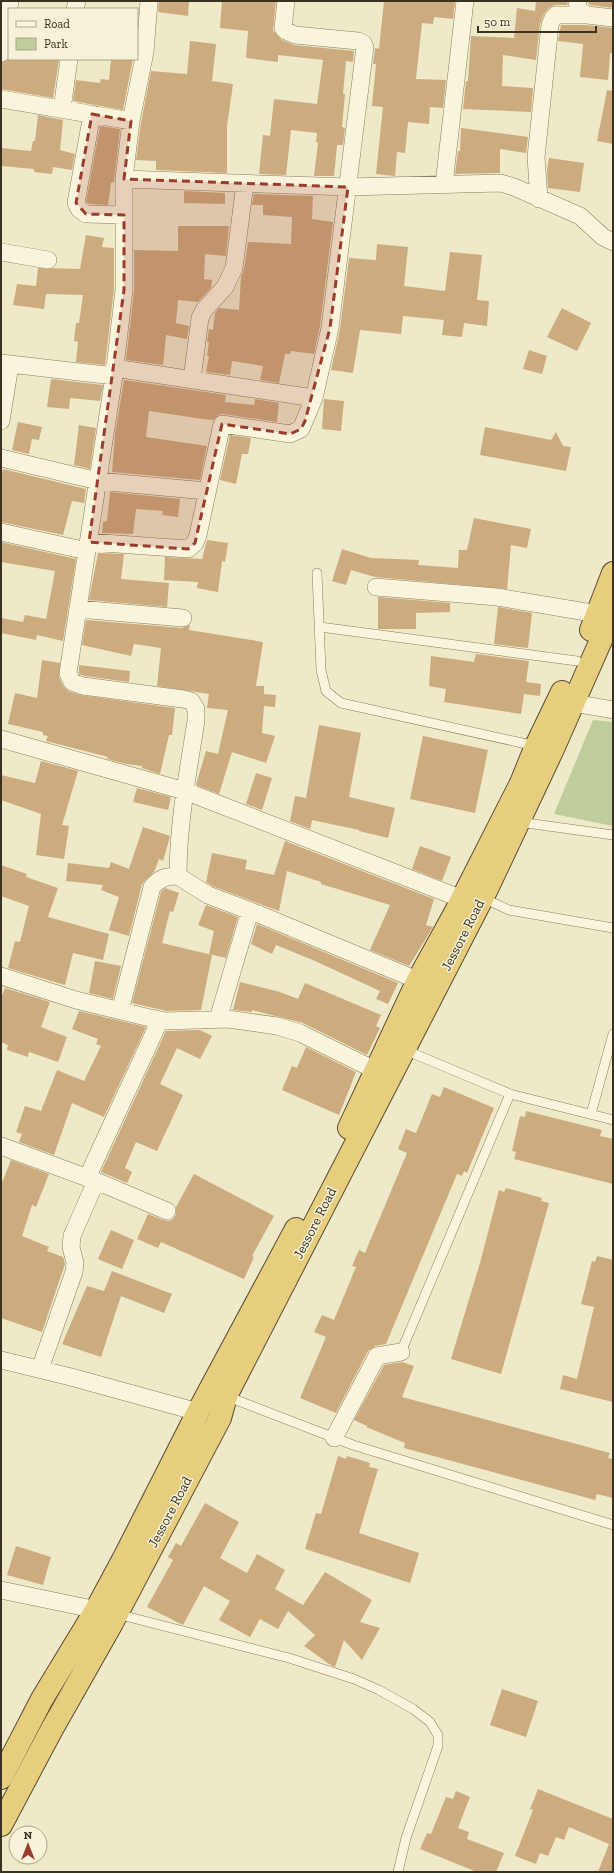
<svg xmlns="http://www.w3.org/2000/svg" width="614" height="1873" font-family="'Zilla Slab',serif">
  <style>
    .green { fill: #bfcd9c }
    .building { fill: #ccab7f }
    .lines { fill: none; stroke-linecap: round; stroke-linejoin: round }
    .service-casing { stroke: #8a7c5d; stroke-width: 10 }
    .minor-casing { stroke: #8a7c5d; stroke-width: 18 }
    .trunk-casing { stroke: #594a31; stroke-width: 24 }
    .service { stroke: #f9f5dc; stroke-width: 9 }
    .minor { stroke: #f9f5dc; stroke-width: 17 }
    .trunk { stroke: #e6ce7e; stroke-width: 22 }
    .marked { fill: #993d2e; fill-opacity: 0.2; stroke: #993d2e; stroke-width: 3; stroke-dasharray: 8 5; stroke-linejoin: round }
    .labels { text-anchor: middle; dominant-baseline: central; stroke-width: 3; stroke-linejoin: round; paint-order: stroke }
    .street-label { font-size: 14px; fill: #3b3120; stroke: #f6f2d8 }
  </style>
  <rect width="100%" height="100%" fill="#eee9c8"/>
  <path class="green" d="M593,720L613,722V826L554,814Z"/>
  <path class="building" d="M159,1H189L188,16L158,12Z
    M222,1H276L273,31L282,40L294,45L354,51L353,62L346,61L343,94H345L342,127L345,128L343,145H337L334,176H314L318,143L316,142L317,133L291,130L286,175L259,174L263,135L270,136L274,99L317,104L323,60L278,55V62L246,58L248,31L220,28Z
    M384,1H455L453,19L434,17L433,24L422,23L416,79L446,80L443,108L430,107L429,124L408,122L405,153L397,152L395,176L376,174L383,107L372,106L376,64H373L375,48L379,49Z
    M536,1H567L568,5H555L549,8L544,14L540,24L536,60L503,55L502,86L533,88L531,112L463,109L466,81H468L471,36L514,38L517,8L535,11Z
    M587,1H613V8L590,5Z
    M561,25H586L613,28V53H610L608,80L580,77L583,44L558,41Z
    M190,41L216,44L212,81L233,84L227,126V173L156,170V161L136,160L141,123L151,71L187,74Z
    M9,59H59L53,98L1,89V63Z
    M111,59H133L123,110L73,101L76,80L100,83L101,79L109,80Z
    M607,90L613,91V144L597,141Z
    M38,115L63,120L60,150L75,154L72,170L53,167L52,174L34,172V169L1,166V148L31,151L33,141H35Z
    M100,126L120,129L114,182L111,183L108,205L89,204L86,202Z
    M461,128L528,137L526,153L500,149V173L455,174L458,151H460Z
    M549,158L584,163L580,192L548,188L547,170Z
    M184,191L225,193V204L184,203Z
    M254,194L313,196L312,219L333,222L320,326L314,354L291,351L290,354H285L279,383L260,380L263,366L232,361L230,375L206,372L209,356H207L209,342H207L209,329L213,330L215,313L219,308L239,310L241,277L244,269L248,242L291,244L292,217L263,215V205H252Z
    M178,226H229L226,256L205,254L204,279L212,280L211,288L198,302L178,300L176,323L189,326L187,339L166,335L163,365L126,360L134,291V250L178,251Z
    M86,235L104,238L102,247L114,248V289L105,365L76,362L78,342L74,341L76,323H79L83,295L46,294L44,309L13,305L17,284L36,286L38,268L80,269Z
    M377,244L408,247L404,286L445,291L450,252L482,255L477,300L489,301L487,326L464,323L462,337L442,335L444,320L403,316L401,334L360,330L353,373L331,370L340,329L349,258L376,260Z
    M562,308L591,323L577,351L547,337Z
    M529,350L547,356L542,374L523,369Z
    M51,379L103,385L100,401L70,398L69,409L47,407Z
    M124,380L226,395L225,402L254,405L255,399L279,403L277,422L223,414L218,415L213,420L203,419L149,411L146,437L207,446L200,480L112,472L115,434Z
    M324,399L344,401L341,431L322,429Z
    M18,422L42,427L39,440L32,439L29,454L12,450Z
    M79,425L96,428L90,469L74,465Z
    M485,427L551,440L556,432L563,446L571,447L566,471L480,455Z
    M230,435L251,438L248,454H242L236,484L220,480Z
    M3,469L86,489L84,503L72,501L63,535L1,522V478Z
    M110,492L180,499L178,517L162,515L163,511L136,509L133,534L102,533L103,522L107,521Z
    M474,518L531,529L527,548L511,545L507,589L375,577L351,570L346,585L332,581L342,549L371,558L419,560L418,565L458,568L459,550H467Z
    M207,540L228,543L225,562L222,561L218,592L197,588L198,582L164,580L165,557L202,559Z
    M1,542L76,559L63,641L37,635L36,640L1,633V618L23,622L25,615L46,619L55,571L1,562Z
    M98,553L124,554L121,579L169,583L167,607L89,600Z
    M378,597L450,603V612L416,613V629H378Z
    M498,607L532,613L528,648L494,644Z
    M86,620L182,628L190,625L189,630L263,642L256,686H264V694L276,695L275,707L264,706L262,733L275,736L266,763L232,752L219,794L196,785L206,751L218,754L228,710L207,708L209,694L157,686L161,648L134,644L131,656L82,645Z
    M476,654L529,661L526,682L541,684L540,696L524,694L521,714L444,702L446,689L429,686L431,656L474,662Z
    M42,660L60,663L59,677L63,686L68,691L80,695L175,708L172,735H169L160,774L142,768V766L126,764L107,759L108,757L46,741L48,736L43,735V732L8,724L15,693L37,698Z
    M79,665L130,671L129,682L85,676L79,674Z
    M319,725L361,733L349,797L395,808L388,838L359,831V830L312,820L310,829L290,821L295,796L306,798Z
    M423,736L488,750L475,813L410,799Z
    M41,761L78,771L62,825L69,826L64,859L36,855L41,814L1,800V775L35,783Z
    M256,773L272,778L262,810L246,804Z
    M137,788L171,797L168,810L133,802Z
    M143,827L170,836L169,840L163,861L159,859L154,872L142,884L129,936L109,930L119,897L101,890L103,885L66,881L68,863L109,868L111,862L129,869Z
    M285,841L434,899L426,925L433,927L409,966L370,950L390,905L321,884V882L287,871L279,911L212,886L206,882L212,853L247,860L245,869L274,875Z
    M420,846L451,857L442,881L412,869Z
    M1,865L27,874L26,877L58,888L48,917L109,934L103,960L73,953L65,985L8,968L15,941L20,942L29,906L1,896Z
    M165,888L179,893L173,912L170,911L162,943L212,955L201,1010L167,1011L132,1003L161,892Z
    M206,905L238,917L226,958L209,954L214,931L198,925Z
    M257,924L398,983L388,1004L376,999L380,991L315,961L276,945L272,954L251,944Z
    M95,961L121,966L113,999L89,993Z
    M240,982L280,992L298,999L305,983L381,1015L376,1026L380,1028L367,1055L303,1023L252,1010V1012L233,1010Z
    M5,988L50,1002L41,1027L67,1037L58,1062L29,1052L28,1057L7,1050L8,1045L1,1042V998Z
    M79,1011L146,1027L104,1117L72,1103L54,1155L19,1142L22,1134L16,1132L25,1106L41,1111L57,1070L84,1081L101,1046L96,1044L98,1039L72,1029Z
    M200,1030L212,1036L200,1059L177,1048L160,1084L183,1095L157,1151L136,1142L125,1168L132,1172L127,1183L101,1172L166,1031Z
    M306,1047L356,1072L339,1115L282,1090L292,1066L297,1068Z
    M444,1087L494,1108L467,1173L464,1171L462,1176L457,1174L386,1344L375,1346L368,1351L336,1413L300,1398L326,1337L314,1332L322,1315L334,1320L356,1267L352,1266L359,1250L365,1253L407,1153L398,1149L406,1129L416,1133L432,1094L440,1097Z
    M526,1111L602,1130L600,1136L613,1139V1184L514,1159L516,1152L512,1151L520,1116L525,1117Z
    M11,1160L49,1174L36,1207L32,1205L22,1236L49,1247L47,1251L63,1257L65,1264L42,1332L1,1318V1185Z
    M194,1174L274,1216L252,1256L254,1257L244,1279L161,1242L158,1248L137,1239L148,1214L163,1220L169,1221L173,1219L176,1215V1207Z
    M506,1188L542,1198L541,1201L549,1203L501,1374L451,1359L480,1263L499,1190L504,1192Z
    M111,1230L134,1240L122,1269L98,1259Z
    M597,1256L613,1260V1402L560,1389L563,1375L577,1379L594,1307L581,1304L592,1261L595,1262Z
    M112,1271L172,1294L164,1313L121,1296L101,1357L62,1344L87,1286L104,1291Z
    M402,1362L414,1366L402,1397L610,1453L608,1458L613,1459V1498L597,1494L595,1500L404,1448L405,1443L366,1427L367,1426L354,1420L384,1365Z
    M338,1456L346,1459L347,1456L370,1463L369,1467L378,1469L359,1533L419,1553L410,1583L305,1549L316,1513L321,1514Z
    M205,1503L239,1522L220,1558L247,1573L257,1554L285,1570L275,1589L303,1605L325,1572L372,1600L360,1622L380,1628L362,1660L344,1640L335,1667L332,1666L304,1646L315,1635L288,1611L278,1629L260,1619L250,1637L219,1620L230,1601L204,1586L183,1625L147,1607L173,1560L168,1557L176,1543L181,1546Z
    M16,1546L51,1557L43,1585L7,1575Z
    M502,1689L538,1701L526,1737L490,1725Z
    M538,1789L613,1819V1872H598L609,1844L569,1827L564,1840L556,1837L548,1856L540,1853L536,1864L515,1856L533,1810L530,1809Z
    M456,1791L470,1797L458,1828L469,1832L467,1839L504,1853L496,1872H477L420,1849L427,1833L431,1834L446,1797L453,1799Z"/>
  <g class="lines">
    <defs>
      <path id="service" d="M317,573L321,670L326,691L341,703L536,746
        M320,627L577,661
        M519,822L613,835
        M483,898L509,910L613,928
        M405,1050L510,1094L613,1120
        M591,1114L613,1034
        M401,1352L510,1094
        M226,1396L353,1445L613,1525
        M117,1614L289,1658L354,1679L379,1690L413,1709L430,1722L438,1735V1746L406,1838L398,1872"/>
      <path id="minor" d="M149,1L145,52L131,121L124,179V290L114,376L68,673L72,682L83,686L183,699L191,701L196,709V721C188,772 178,824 178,876L208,895L261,915L429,985
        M577,1L579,10L587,15L613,18
        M75,9L77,1
        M1,53L10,1
        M1,99L131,121
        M62,109L69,59
        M92,114L76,203L79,209L86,214L124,215
        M124,179L348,187L501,183L514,187L580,216L603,237L613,242
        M444,184L465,1
        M539,199L536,157L550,25L553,18L556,15H587
        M1,252L48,260
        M1,363L114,376
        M114,368L314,398
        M192,379L200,318L204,310L225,287L234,268L245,184
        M1,421L10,365
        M1,458L98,481L206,491
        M1,532L87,551
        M89,542L188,549L195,543L198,535L222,424L290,434L301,429L314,398L330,328L365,47L363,43L358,41L295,35L286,31L283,28L286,1
        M376,587L497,597L598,614
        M78,609L183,618
        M573,703L613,710
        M1,739L185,791L462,899
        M1,976L76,1000L146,1017L166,1021L228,1019L277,1026L300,1033L387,1076
        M120,1011L152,887C160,878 166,876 178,876
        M218,1019L250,911
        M1,1146L96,1181L167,1211
        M87,1178L160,1020
        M1,1360L71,1377L198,1412
        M40,1369L74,1272L75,1263L71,1247L72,1236L96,1181
        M334,1438L377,1356L401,1352
        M1,1590L107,1612"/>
      <path id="trunk" d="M591,630L613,573
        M349,1128L418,980L455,913L521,783L536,746L562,692
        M1,1778L42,1699L96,1610L125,1556L198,1412L296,1229
        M1,1825L52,1729L112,1623L220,1418L226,1396L487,889L553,749L613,613"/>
    </defs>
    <use href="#service" class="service-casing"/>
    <use href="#minor" class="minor-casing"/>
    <use href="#trunk" class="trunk-casing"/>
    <use href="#service" class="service"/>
    <use href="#minor" class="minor"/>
    <use href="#trunk" class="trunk"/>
  </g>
  <path class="marked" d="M92,114L131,121L124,179L348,187L330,328L305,421L301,429L290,434L222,424L195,543L188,549L89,542L124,290V215L86,214L76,203Z"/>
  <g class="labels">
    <g class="street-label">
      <text transform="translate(463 935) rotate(-63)">Jessore Road</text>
      <text transform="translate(315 1223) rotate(-63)">Jessore Road</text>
      <text transform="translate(170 1512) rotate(-62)">Jessore Road</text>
    </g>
  </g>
  <rect width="614" height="1873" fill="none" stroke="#3b3120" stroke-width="4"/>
  <rect x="8" y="8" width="130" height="52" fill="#f6f2d8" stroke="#aba58e"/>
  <rect x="16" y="21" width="20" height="6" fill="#f9f5dc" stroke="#aba58e"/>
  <text x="44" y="28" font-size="12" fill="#3b3120">Road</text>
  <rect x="16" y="38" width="20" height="12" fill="#bfcd9c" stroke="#aba58e"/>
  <text x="44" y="48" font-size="12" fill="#3b3120">Park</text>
  <g transform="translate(28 1845)"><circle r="19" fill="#f6f2d8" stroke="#aba58e"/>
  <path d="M0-3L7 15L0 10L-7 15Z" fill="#993d2e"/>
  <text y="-6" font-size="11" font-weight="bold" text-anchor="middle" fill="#3b3120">N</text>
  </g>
  <path d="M478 26v6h118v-6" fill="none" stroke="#3b3120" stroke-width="2"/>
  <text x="484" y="26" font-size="12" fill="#3b3120" stroke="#f6f2d8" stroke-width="3" paint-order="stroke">50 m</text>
</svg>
